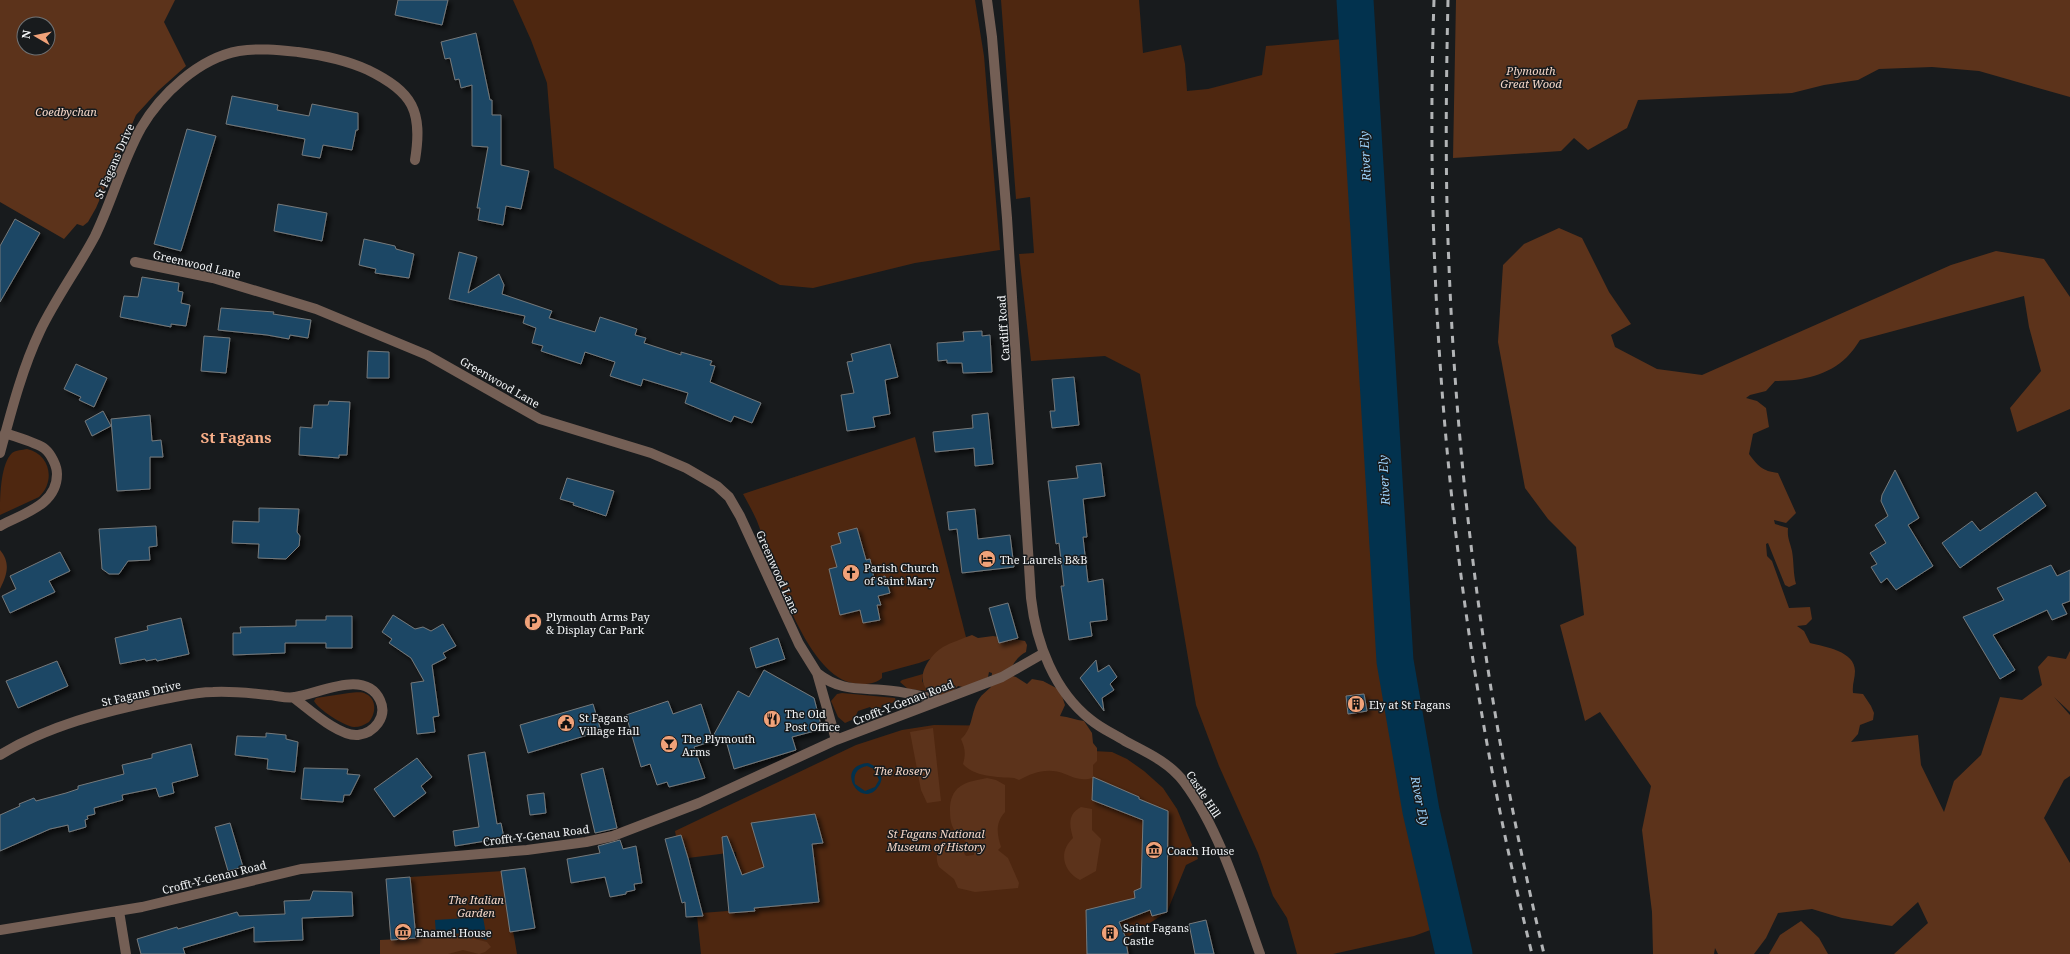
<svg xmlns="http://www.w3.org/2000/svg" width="2070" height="954" font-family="'Noto Serif',serif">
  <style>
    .green { fill: #4e2710 }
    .forest { fill: #5c331b; fill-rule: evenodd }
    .water { fill: #02324e; fill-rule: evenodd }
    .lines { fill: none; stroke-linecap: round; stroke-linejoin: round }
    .river { stroke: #02324e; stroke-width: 37 }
    .building { fill: #1b4765; stroke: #75797b; filter: url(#shadow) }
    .minor { stroke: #745f55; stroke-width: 10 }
    .rail { stroke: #b2b4b6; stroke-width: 3; stroke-dasharray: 7 7; stroke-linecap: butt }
    .labels { text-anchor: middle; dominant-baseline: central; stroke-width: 3; stroke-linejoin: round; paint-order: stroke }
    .park-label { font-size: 11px; font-style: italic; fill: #f4d6c7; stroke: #181b1d }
    .street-label { font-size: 11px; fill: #f2f4f6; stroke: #181b1d }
    .poi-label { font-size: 11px; fill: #f2f4f6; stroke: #181b1d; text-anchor: start }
    .water-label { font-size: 12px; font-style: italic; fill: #9fd5fe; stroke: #181b1d }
    .district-label { font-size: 15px; font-weight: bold; fill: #f8af89; stroke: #181b1d }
  </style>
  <defs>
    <filter id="shadow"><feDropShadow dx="3.5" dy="3.5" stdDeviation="2" flood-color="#0009"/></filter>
  </defs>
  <rect width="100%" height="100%" fill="#181b1d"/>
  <path class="green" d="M513,0H975L984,56L1000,250L915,263L813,288L780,285L554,168L547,83L531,40Z
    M1001,0H1139L1143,53L1181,45L1185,64L1187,91L1208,89L1262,75L1266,46L1354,38L1370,546L1381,667L1387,709L1396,732L1404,802L1411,815L1416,850L1433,929L1414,936L1333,954H1297L1287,918L1273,896L1258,853L1219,766L1196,705L1140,374L1105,356L1031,361L1019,254L1034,253L1030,197L1016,199Z
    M915,437L968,645L919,663L882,673V678C875,684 868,684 859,684C806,683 773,562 757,521C753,512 748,503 743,494Z
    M27,449C50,454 56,481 39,497L0,515C0,499 0,465 12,453C16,450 22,450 27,449Z
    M923,674L922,681L928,691L908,689L900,682L902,680Z
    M349,693C354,693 361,691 366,694C377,699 376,714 369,722C364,725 360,727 354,727C344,726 319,710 314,701L316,698Z
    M842,693L895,698L896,701L874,711L870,707L858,711L854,719L845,723L838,717L831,701L837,694Z
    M934,725L1023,726L1093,751L1112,752L1127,759L1144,771L1163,788L1177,809L1198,859L1186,865L1167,912L1128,937L1129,954H701L697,916L701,913L741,910L736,852L688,858L679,852L675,831L856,745L902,730Z
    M503,871L517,954H380V940H391L389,923L414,921L410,877Z"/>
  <path class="forest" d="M0,0H175L164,22L186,66L158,91L136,115L96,208L88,222L83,226L77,224L64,239L0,202ZM24,24H48V48H24Z
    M1456,0H2070V97L1979,71L1932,67L1879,69L1858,80L1824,85L1792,93L1638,100L1627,128L1588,150L1574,138L1561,151L1453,158Z
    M1559,228L1582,238L1609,292L1631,324L1611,335L1615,347L1657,369L1702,375L1951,265L1996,251L2044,259L2070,297V409L2017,432L2010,408L2041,371L2029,327L2024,296L1860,340C1856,346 1852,352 1847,357C1828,376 1800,381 1775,381L1766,391L1750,395L1746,398L1757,401L1766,408L1769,427L1753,434L1749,454C1758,466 1762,471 1778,473L1796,513L1786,523L1774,520L1775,524L1788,528C1787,538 1790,542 1792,551C1794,562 1793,573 1796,584L1789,587L1785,585L1768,543L1766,544L1767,556L1772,561L1789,608L1810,607L1812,619L1806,625L1797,626L1804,631L1810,643C1825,647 1855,651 1855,671C1855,679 1852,684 1853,693L1863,694L1871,706L1874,713L1873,720L1860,725L1858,734L1851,742L1918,735L1921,765L1944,812L1954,781L1981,755L2000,697L2022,700L2042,685L2038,667L2048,656L2066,659L2070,651V712L2054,697L2070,715V776L2064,780L2044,818L2070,863V954H1894L1928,923L1918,902L1892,926L1842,918L1812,909L1778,913L1766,938L1754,954H1718L1715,948L1714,954H1653L1652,912L1642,830L1651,786L1600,712L1585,721L1560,625L1584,615L1576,547L1548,519L1525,488L1498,342L1503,265L1524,244Z
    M0,550C11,563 7,575 0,589Z
    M972,635L978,638L993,636L1025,641L1027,645L1026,652C1018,656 1011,665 1009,675L1016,677L1027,684L1032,679L1043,681L1060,690L1065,705L1060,716C1069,717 1076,720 1084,721L1092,733L1093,743L1097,748V761L1093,765V778C1081,781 1075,778 1065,774C1049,767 1033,772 1019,780L1014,778C998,777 974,777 963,764C966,754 965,748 961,739C973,729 971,711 979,699C982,694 987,691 991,687L992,673L989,672L988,677L967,688L958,686L950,694L944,697L928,691C914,677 930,655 943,647C952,642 962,639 972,635Z
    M933,728L941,801L927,803L921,790L910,732Z
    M987,778L996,780L1005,785V812C995,823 997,834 1001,847L998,850L1008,858L1019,883L1018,888L975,892L958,888L954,879L939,867C933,854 940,846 950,840L959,845L966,856L974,855V847C968,843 958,837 955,831C950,824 950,816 950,807C952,784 967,782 987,778Z
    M1081,807L1092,809V830L1101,839L1096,871L1080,880C1063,871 1058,852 1073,838C1069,824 1068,814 1081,807Z
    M1801,921L1819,938L1828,954H1769L1780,935Z
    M463,936L487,942L491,947L485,952L479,954L463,950L448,954H380V940Z"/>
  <path class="water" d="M868,763C879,767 886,777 878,787C861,811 833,766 868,763ZM867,766L874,769L879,780L875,787L865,791L855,784C853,774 857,768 867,766Z
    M483,917L487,940L464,933L436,935L435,920Z"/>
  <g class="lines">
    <path class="river" d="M1355,0L1395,661L1421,811L1454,954"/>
  </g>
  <path class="building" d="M398,0H448L442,25L395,15Z
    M476,33L490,100H492V115H501V165L529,171L521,209L506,206L503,225L478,220L480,208H477L488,147L472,146V85L461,88L459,79L455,80L450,58L445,59L441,42Z
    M232,96L278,105L277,110L309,116L312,104L358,113V130H356L352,150L323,145L320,158L302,155L305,139L226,124Z
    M187,129L216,136L181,251L154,244Z
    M278,204L327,213L322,241L274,231Z
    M15,219L40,233L0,302V246Z
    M364,239L395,246L396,249L414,254L409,278L375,273L376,269L359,265Z
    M459,252L477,257L468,293L499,274L504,285L502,294L552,311L549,318L595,332L600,317L637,329L635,335L646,338L644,343L681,355V352L712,361L710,365L715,366L710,382L761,403L752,423L734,416L731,422L685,403L688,393L643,379L641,386L610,376L615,362L585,352L581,364L541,351L543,346L532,343L536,328L523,323L525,316L449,299Z
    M142,277L179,283L178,291L183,292L181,303L190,305L186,326L171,324V327L120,317L124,296L138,297Z
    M221,308L274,312L273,314L311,320L308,338L290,335L289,339L267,335L218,330Z
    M982,331V336L990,335L992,372L963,373L962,363H947V360L938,361L937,343L964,341L963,332Z
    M204,336L230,338L226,373L201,371Z
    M890,344L898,377L885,380L890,414L873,417L875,427L847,431L841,395L854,393L847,362L853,361L851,354Z
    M368,351L389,352V378H367Z
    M76,364L107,378L94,407L79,400L81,397L64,389Z
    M1074,377L1079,425L1052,428L1050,411H1055L1052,379Z
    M329,401L350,402L347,455H339V458L299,455L300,427L312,428L314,405H328Z
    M103,411L111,426L92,436L85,421Z
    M988,413L993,464L975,466L974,448L935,452L933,432L973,428L972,415Z
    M150,415L152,441L161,440L163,457H150V489L117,491L111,419Z
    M1101,463L1105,496L1083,499L1087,537H1083L1088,582L1103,579L1107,620L1090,622L1092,636L1069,640L1061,586H1064L1059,543L1056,544L1048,481L1078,478L1076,466Z
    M1895,470L1919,518L1908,525L1933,566L1896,590L1887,578L1881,583L1871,567L1877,564L1870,553L1886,543L1875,525L1888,516L1881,501L1882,495Z
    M567,478L614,491L606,516L573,505L574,503L560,499Z
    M2036,492L2046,506L1960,568L1942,543L1972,521L1980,531Z
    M259,508L299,509L297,532L300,536L299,546L286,559L258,558L259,544L232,543L233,521L259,522Z
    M975,509L978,539L1010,535L1014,567L962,573L957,529L949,530L947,512Z
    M156,526L157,546L149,547L150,560L128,561L119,574H109L102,569L99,529Z
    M857,528L866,560L870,559L874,579L885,576L890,593L878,596L881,605H877L880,620L863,623L860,610L840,615L829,569L837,567L831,546L841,543L838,533Z
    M60,552L70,571L49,581L55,592L10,613L2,596L16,589L10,576Z
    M2051,565L2057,576L2070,570V601L2062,604L2067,614L2052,620L2047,610L1993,635L2015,670L2000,679L1963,617L2004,600L1997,588Z
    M1008,603L1018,638L999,643L989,608Z
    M393,615L415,629L423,627L431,631L443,624L456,646L443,653L446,658L432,665L439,716L433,717L435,732L417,734L411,683L424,681L411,658L389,643L392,639L382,632Z
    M326,616H352V648H326V643H285V653L233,655V633H241L240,627L296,626V620H326Z
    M181,618L189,654L157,661L156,659L146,661L145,659L120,664L115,638L148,630L147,626Z
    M778,638L785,659L756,668L750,648Z
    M1096,660L1098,672L1109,665L1117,677L1110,684L1114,690L1102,698L1104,711L1080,678Z
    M57,661L68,686L18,708L6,681Z
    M764,670L814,698L822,729L792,737L796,750L734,769L725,737L694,747L705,778L669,787L667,782L657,785L650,764L641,767L626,715L668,701L673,714L701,704L712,738L738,691L749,697Z
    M1364,694L1367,711L1348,714L1346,696Z
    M593,704L601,731L528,753L520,725Z
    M266,733L286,735V739L298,742L295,772L267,769L268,759L235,755L237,736L266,737Z
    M191,744L198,776L172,783L174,793L159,797L156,788L122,795L123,800L94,808L95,814L87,816L88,819L85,820L86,827L69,832L68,825L50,829L0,851V815L20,806L19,804L34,798L36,801L66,793L78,789V786L124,774L122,765L152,758V754Z
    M485,752L497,824L501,823L504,838L455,846L453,831L479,827L468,755Z
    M417,758L432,777L421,786L426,793L394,817L374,789Z
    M304,768L348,769L347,774L360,775L350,795H344L343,802L301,799Z
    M603,768L617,828L595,833L581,774Z
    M1093,777L1139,797V799L1168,811L1167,912L1152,916L1150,910L1119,922L1125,936L1128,954H1087L1086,910L1135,898L1134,891L1141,888L1143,820L1092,800Z
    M544,793L546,813L530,815L527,795Z
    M815,814L823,843L812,844L819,902L754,908L755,911L729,913L722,837L727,836L742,875L764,867L751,823Z
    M230,823L243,867L228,871L215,827Z
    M681,835L688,858L703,916L686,917L685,902L682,903L665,839Z
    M620,840L623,849L636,846L642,883L634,884L635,890L626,892V894L610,897L605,877L571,883L567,859L600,853L598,846Z
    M525,868L535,928L510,932L501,871Z
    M410,877L416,938L391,940L386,879Z
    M313,891L352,892L353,916L302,918L303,940L254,942V927L183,948L185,954H141L137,939L177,927L178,929L237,912L239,916L285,914L284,901L310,900Z
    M1206,920L1214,954H1195L1189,924Z"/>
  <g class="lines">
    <path class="minor" d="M987,0L992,37L1007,218L1031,598C1036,643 1054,691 1091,720C1102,729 1114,734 1125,741C1146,752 1169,762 1184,782C1220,830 1240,898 1260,954
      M135,262L213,278L316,309L427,355L540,419L651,453L686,468L717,486L729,497L740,516L799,644L817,673L836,740
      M0,453C11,412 22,369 40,331C56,298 78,268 95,236C112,201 122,162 141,128C161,94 199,58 239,51C259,48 278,50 298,52C322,55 346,60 368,70C413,92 423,111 415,160
      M0,526C24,513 57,505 57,474C57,466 51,454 45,449C38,443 16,437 5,433
      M817,673C842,693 863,687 893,691C909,693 925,697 941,700
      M0,755C47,726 106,711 159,700C177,697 195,692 213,692C231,691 250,693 268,695C276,695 286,699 295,697C319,694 365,668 380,700C388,717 374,733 358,735C339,737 309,709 294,698
      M119,911L126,954
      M0,930L142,907L301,869L527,850L586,842L613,836L699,803L836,740L1002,677L1044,653"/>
    <path class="rail" d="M1434,0C1423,319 1455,644 1532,954
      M1448,0C1446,89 1445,177 1449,266C1458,498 1490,728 1544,954"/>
  </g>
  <defs>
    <symbol id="hotel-disc" viewBox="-11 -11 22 22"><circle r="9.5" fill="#f0a279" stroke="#181b1d"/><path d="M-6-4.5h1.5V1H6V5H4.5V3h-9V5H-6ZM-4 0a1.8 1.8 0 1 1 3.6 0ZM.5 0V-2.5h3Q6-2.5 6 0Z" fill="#111"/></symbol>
    <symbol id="church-disc" viewBox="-11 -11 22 22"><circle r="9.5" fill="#f0a279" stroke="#181b1d"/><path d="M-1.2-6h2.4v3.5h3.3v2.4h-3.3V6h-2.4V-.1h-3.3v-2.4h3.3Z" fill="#111"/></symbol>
    <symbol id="parking-disc" viewBox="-11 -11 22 22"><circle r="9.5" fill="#f0a279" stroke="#181b1d"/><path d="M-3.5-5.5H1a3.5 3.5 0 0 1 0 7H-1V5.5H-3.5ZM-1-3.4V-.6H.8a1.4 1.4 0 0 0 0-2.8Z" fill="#111"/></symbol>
    <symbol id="building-disc" viewBox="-11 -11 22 22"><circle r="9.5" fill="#f0a279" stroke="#181b1d"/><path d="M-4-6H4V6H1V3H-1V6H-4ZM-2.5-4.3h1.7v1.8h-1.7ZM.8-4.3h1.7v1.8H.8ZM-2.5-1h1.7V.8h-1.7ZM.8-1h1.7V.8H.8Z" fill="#111"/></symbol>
    <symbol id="restaurant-disc" viewBox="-11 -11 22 22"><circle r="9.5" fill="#f0a279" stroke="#181b1d"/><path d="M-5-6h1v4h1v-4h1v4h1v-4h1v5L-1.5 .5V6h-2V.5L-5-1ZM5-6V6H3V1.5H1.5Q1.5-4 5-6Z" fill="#111"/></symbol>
    <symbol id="civic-disc" viewBox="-11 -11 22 22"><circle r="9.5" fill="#f0a279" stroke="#181b1d"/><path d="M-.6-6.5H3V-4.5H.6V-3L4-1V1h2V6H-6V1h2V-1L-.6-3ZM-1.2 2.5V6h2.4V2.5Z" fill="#111"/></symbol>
    <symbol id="bar-disc" viewBox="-11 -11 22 22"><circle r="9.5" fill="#f0a279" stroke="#181b1d"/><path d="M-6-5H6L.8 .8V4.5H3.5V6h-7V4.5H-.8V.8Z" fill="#111"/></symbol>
    <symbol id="museum-disc" viewBox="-11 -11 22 22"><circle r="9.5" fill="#f0a279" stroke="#181b1d"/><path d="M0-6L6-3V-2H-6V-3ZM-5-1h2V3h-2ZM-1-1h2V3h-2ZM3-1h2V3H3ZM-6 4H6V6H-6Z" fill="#111"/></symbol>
  </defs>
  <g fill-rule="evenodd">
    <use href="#hotel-disc" x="977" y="549" width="20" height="20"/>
    <use href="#church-disc" x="841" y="563" width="20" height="20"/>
    <use href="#parking-disc" x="523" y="612" width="20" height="20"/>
    <use href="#building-disc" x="1346" y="694" width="20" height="20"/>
    <use href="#restaurant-disc" x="762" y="709" width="20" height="20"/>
    <use href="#civic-disc" x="556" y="713" width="20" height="20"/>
    <use href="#bar-disc" x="659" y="734" width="20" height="20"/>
    <use href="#museum-disc" x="1144" y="840" width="20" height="20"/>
    <use href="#museum-disc" x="393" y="922" width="20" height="20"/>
    <use href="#building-disc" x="1100" y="923" width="20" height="20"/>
  </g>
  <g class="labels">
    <g class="park-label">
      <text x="1531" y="70">Plymouth<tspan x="1531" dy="13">Great Wood</tspan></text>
      <text x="66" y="111">Coedbychan</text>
      <text x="902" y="770">The Rosery</text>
      <text x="936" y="833">St Fagans National<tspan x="936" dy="13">Museum of History</tspan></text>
      <text x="476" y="899">The Italian<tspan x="476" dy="13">Garden</tspan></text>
    </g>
    <g class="street-label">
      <text transform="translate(114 161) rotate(-66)">St Fagans Drive</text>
      <text transform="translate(197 264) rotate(13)">Greenwood Lane</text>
      <text transform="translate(1003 328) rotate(-94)">Cardiff Road</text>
      <text transform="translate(500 382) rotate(30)">Greenwood Lane</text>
      <text transform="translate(778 572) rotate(66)">Greenwood Lane</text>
      <text transform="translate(141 693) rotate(-13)">St Fagans Drive</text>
      <text transform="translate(903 702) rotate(-21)">Crofft-Y-Genau Road</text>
      <text transform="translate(1204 794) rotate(57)">Castle Hill</text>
      <text transform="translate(536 835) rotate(-7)">Crofft-Y-Genau Road</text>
      <text transform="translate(214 877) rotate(-14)">Crofft-Y-Genau Road</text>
    </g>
    <g class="poi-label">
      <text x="1000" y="559">The Laurels B&amp;B</text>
      <text x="864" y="567">Parish Church<tspan x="864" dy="13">of Saint Mary</tspan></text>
      <text x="546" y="616">Plymouth Arms Pay<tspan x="546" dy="13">&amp; Display Car Park</tspan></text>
      <text x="1369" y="704">Ely at St Fagans</text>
      <text x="785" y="713">The Old<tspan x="785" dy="13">Post Office</tspan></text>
      <text x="579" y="717">St Fagans<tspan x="579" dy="13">Village Hall</tspan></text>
      <text x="682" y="738">The Plymouth<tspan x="682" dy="13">Arms</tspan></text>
      <text x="1167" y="850">Coach House</text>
      <text x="1123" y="927">Saint Fagans<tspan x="1123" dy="13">Castle</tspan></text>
      <text x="416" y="932">Enamel House</text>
    </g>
    <g class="water-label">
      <text transform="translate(1365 156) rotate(-93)">River Ely</text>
      <text transform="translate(1384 480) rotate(-93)">River Ely</text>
      <text transform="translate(1420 801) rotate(79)">River Ely</text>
    </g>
    <g class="district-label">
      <text x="236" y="437">St Fagans</text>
    </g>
  </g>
  <g transform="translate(36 36) rotate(279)"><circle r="19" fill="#181b1d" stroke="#6f7274"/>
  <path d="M0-3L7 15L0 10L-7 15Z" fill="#f0a279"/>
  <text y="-6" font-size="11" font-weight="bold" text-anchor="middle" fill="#f2f4f6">N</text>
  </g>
</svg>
